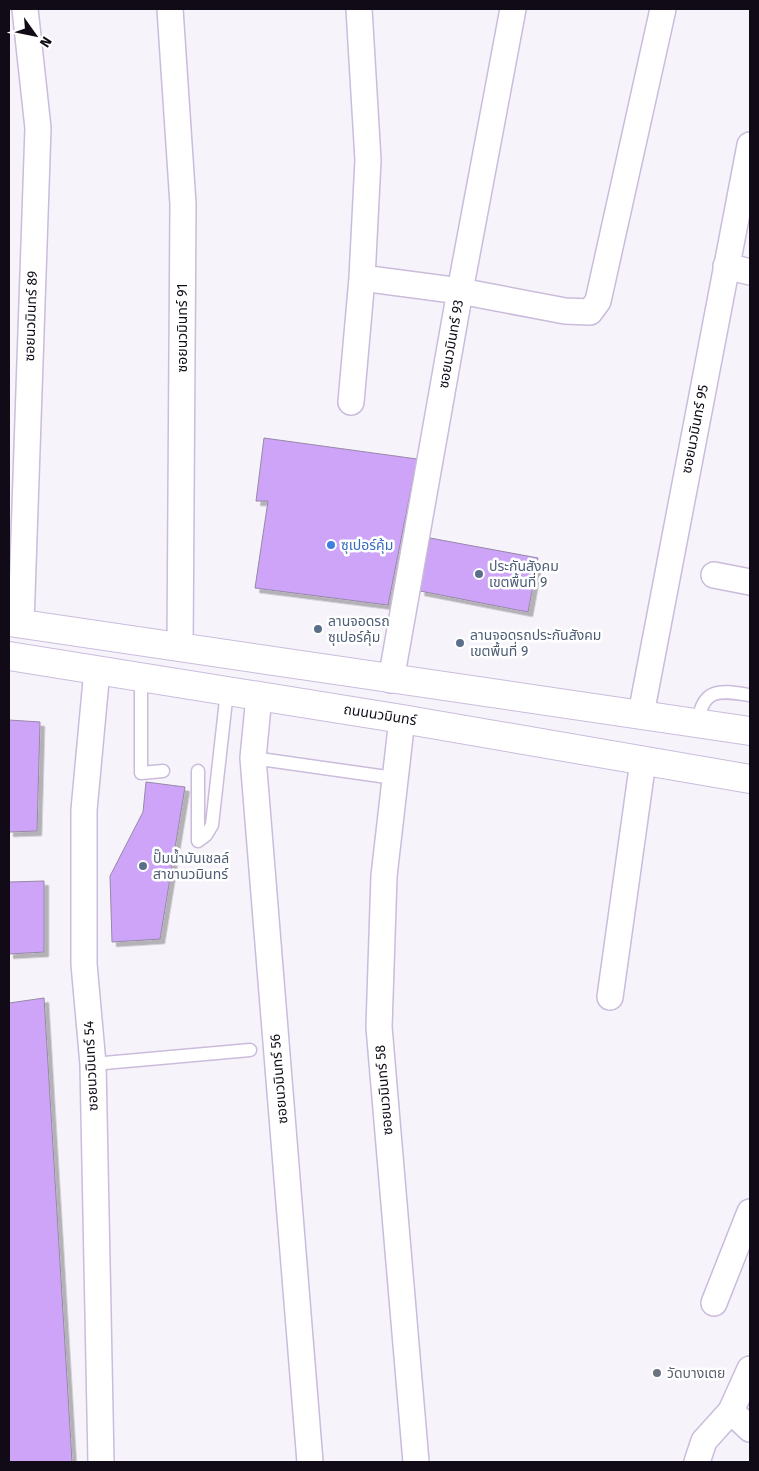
<svg xmlns="http://www.w3.org/2000/svg" width="759" height="1471" font-family="'Fira Sans','Noto Sans Thai',sans-serif">
  <style>
    .building { fill: #cda4f8; stroke: #9688a6; filter: url(#shadow) }
    .lines { fill: none; stroke-linecap: round; stroke-linejoin: round }
    .service-casing { stroke: #cbbcdc; stroke-width: 15 }
    .minor-casing { stroke: #cbbcdc; stroke-width: 28 }
    .secondary-casing { stroke: #cbbcdc; stroke-width: 30 }
    .service { stroke: #fff; stroke-width: 12 }
    .minor { stroke: #fff; stroke-width: 25 }
    .secondary { stroke: #fff; stroke-width: 28 }
    .shop-dot { fill: #3f7fe0; stroke: #fff; stroke-width: 2 }
    .service-dot { fill: #5c6f8a; stroke: #fff; stroke-width: 2 }
    .worship-dot { fill: #6b7280; stroke: #fff; stroke-width: 2 }
    .labels { text-anchor: middle; dominant-baseline: central; stroke-width: 5; stroke-linejoin: round; paint-order: stroke }
    .street-label { font-size: 14px; fill: #100b16; stroke: #fff }
    .shop-label { font-size: 14px; fill: #366cbe; stroke: #fff; text-anchor: start }
    .service-label { font-size: 14px; fill: #4e5e75; stroke: #fff; text-anchor: start }
    .worship-label { font-size: 14px; fill: #5b616d; stroke: #fff; text-anchor: start }
  </style>
  <defs>
    <filter id="shadow"><feDropShadow dx="4.5" dy="4.5" stdDeviation="0" flood-color="#0004"/></filter>
  </defs>
  <rect width="100%" height="100%" fill="#f6f3fa"/>
  <path class="building" d="M264,438L417,459L388,605L255,588L268,501H256Z
    M430,538L538,558L528,612L420,591Z
    M9,720L40,722L37,831L9,832Z
    M146,782L185,787L160,939L112,942L110,876L143,812Z
    M44,881V952L9,954V882Z
    M44,998L72,1462H9V1003Z"/>
  <g class="lines">
    <defs>
      <path id="service" d="M141,677V773L163,771
        M698,722C703,686 722,691 750,695
        M253,758L394,778
        M198,771V841L206,835L212,825L227,691
        M93,1064L250,1050"/>
      <path id="minor" d="M170,9L183,204L180,648
        M726,266L750,272
        M362,278L460,291L565,311L590,312L598,301L663,9
        M351,402L362,278L368,160L359,9
        M714,575L750,582
        M21,624L38,128L25,9
        M97,670L84,810V964L93,1064L101,1462
        M391,680L460,291L513,9
        M259,696L253,758L310,1462
        M641,714L750,145
        M402,719L384,876L379,1027L416,1462
        M610,997L643,761
        M714,1303L750,1212
        M750,1369L731,1411L750,1429
        M697,1462L704,1441L731,1411"/>
      <path id="secondary" d="M9,622L750,731
        M9,656L402,719L750,779"/>
    </defs>
    <use href="#service" class="service-casing"/>
    <use href="#minor" class="minor-casing"/>
    <use href="#secondary" class="secondary-casing"/>
    <use href="#service" class="service"/>
    <use href="#minor" class="minor"/>
    <use href="#secondary" class="secondary"/>
  </g>
  <circle class="shop-dot" cx="331" cy="545" r="5"/>
  <g class="service-dot">
    <circle cx="479" cy="574" r="5"/>
    <circle cx="318" cy="629" r="5"/>
    <circle cx="460" cy="643" r="5"/>
    <circle cx="143" cy="866" r="5"/>
  </g>
  <circle class="worship-dot" cx="657" cy="1373" r="5"/>
  <g class="labels">
    <g class="street-label">
      <text transform="translate(31 316) rotate(-88)">ซอยนวมินทร์ 89</text>
      <text transform="translate(182 328) rotate(-90)">ซอยนวมินทร์ 91</text>
      <text transform="translate(451 344) rotate(-80)">ซอยนวมินทร์ 93</text>
      <text transform="translate(695 429) rotate(-79)">ซอยนวมินทร์ 95</text>
      <text transform="translate(380 715) rotate(9)">ถนนนวมินทร์</text>
      <text transform="translate(91 1066) rotate(-93)">ซอยนวมินทร์ 54</text>
      <text transform="translate(279 1079) rotate(-95)">ซอยนวมินทร์ 56</text>
      <text transform="translate(384 1090) rotate(-95)">ซอยนวมินทร์ 58</text>
    </g>
    <g class="shop-label">
      <text x="341" y="545">ซุเปอร์คุ้ม</text>
    </g>
    <g class="service-label">
      <text x="489" y="566">ประกันสังคม<tspan x="489" dy="16">เขตพื้นที่ 9</tspan></text>
      <text x="328" y="621">ลานจอดรถ<tspan x="328" dy="16">ซุเปอร์คุ้ม</tspan></text>
      <text x="470" y="635">ลานจอดรถประกันสังคม<tspan x="470" dy="16">เขตพื้นที่ 9</tspan></text>
      <text x="153" y="858">ปั๊มน้ำมันเชลล์<tspan x="153" dy="16">สาขานวมินทร์</tspan></text>
    </g>
    <g class="worship-label">
      <text x="667" y="1373">วัดบางเตย</text>
    </g>
  </g>
  <rect width="759" height="1471" fill="none" stroke="#100b16" stroke-width="20"/>
  <g transform="translate(35 35) rotate(123)" stroke="#ffffff" stroke-width="4" paint-order="stroke">
  <path d="M0-4L9 19L0 12L-9 19Z" fill="#100b16"/>
  <text y="-8" font-size="14" font-weight="bold" text-anchor="middle" fill="#100b16">N</text>
  </g>
</svg>
